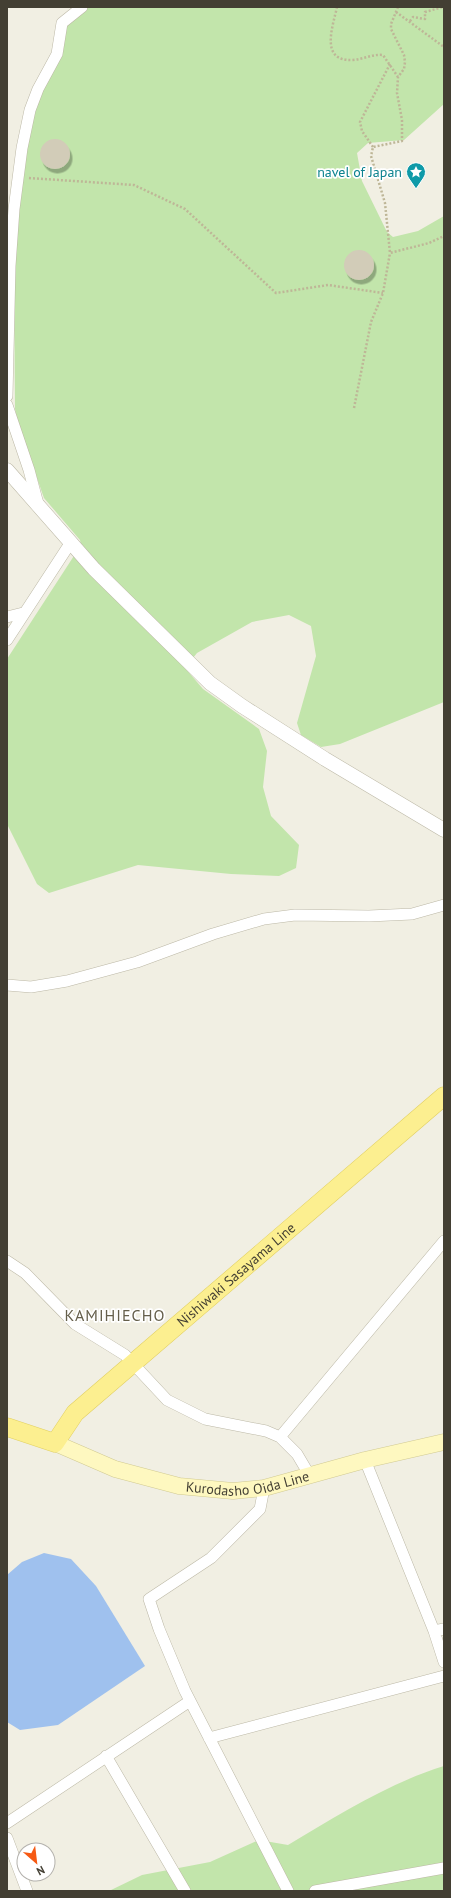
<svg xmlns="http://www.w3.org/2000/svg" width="451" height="1898" font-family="'PT Sans',sans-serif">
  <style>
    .green { fill: #c2e5ab }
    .water { fill: #9fc1ee }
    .building { fill: #d2ccb8; filter: url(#shadow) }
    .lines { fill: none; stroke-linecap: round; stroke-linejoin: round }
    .minor-casing { stroke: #bcb8a6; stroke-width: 12 }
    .tertiary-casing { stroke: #bcb8a6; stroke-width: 15 }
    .secondary-casing { stroke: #d1ca93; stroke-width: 17 }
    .primary-casing { stroke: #e1cf61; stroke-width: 19 }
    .path { stroke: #beb697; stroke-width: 2.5; stroke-dasharray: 2 2; stroke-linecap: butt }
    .minor { stroke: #fff; stroke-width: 11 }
    .tertiary { stroke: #fff; stroke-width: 14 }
    .secondary { stroke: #fef8c0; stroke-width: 16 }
    .primary { stroke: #fcef90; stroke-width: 18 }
    .labels { text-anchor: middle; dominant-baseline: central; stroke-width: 3.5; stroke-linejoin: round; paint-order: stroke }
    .culture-label { font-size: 14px; fill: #0d838f; stroke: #fff; text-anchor: end }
    .street-label { font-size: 14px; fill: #433f33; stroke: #fff }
    .quarter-label { font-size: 16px; letter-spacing: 1px; fill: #655f4b; stroke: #fff }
  </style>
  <defs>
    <filter id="shadow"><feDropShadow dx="2.5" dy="4.5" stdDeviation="0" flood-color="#0004"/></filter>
  </defs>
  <rect width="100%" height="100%" fill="#f1efe3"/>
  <path class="green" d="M89,7H444V104L404,140L368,143L357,153L362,181L387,232L393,237L418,231L444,216V702L340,744L321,747L301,735L297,723L316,656L311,626L289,615L252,622L197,653L185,668L203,689L259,729L267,751L263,787L271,816L299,845L296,868L279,876L231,874L138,865L49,893L37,884L7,824V659L81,545L80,540L44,498L18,424L15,409L14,267L21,189L30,126L66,27L73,18Z
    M444,1766V1891H109L142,1875L210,1862L259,1840L288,1845C338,1815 389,1783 444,1766Z"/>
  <path class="water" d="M44,1553L71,1559L96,1586L145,1666L58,1725L20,1730L7,1722V1575L22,1562Z"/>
  <path class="building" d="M40 154a15 15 0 1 1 30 0a15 15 0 1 1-30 0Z
    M344 265a15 15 0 1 1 30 0a15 15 0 1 1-30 0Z"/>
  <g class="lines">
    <defs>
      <path id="minor" d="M7,396L10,266L14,209L22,148L30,110L38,89L57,54L62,23L82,7
        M7,405L29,470L38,504
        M7,617L23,613
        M7,640L71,542
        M7,985L31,987L67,981L137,962L213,934L264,919L295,915L369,916L412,914L444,905
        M7,1261L25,1273L75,1324L125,1355L167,1400L205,1419L266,1431L280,1437L297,1454L310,1476
        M280,1437L444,1241
        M365,1460L434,1631L444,1662
        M264,1488L260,1509L211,1558L149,1599L159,1629L185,1691L288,1891
        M434,1631L444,1629
        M209,1738L444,1676
        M106,1756L185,1891
        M7,1823L190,1701
        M7,1838L27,1891
        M315,1891L444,1868"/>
      <path id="tertiary" d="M7,470L94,569L210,683L242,706L325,759L444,830"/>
      <g id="secondary">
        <path id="s1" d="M55,1443L115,1469L179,1486L233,1491L264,1488L365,1460L444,1442"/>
      </g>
      <g id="primary">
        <path id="s2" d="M7,1427L55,1443L75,1413L444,1096"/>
      </g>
    </defs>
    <use href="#minor" class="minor-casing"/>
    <use href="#tertiary" class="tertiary-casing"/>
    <use href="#secondary" class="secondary-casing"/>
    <use href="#primary" class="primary-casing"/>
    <path class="path" d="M337,7C333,26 319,62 353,60C364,59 372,54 383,55L398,77
      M398,7L391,24V29L404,55L405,62L404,69L398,77L397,93L402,120V141L373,147L371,156L385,203L390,253L429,243L444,236
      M396,12L444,47
      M410,21L413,17L425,19V12L443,7
      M373,147L362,131L360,122L390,64
      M29,178L134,185L185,209L276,293L328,285L383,293
      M354,408L371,322L383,293L390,253"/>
    <use href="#minor" class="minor"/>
    <use href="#tertiary" class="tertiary"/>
    <use href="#secondary" class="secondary"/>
    <use href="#primary" class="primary"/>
  </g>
  <defs>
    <symbol id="sight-pin" viewBox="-11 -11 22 30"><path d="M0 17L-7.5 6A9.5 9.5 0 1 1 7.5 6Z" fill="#0f9aa8" stroke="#fff"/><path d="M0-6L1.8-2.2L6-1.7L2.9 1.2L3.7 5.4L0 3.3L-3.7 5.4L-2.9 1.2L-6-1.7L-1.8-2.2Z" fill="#fff"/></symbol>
  </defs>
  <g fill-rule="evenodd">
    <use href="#sight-pin" x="405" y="161" width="22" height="30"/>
  </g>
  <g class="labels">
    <g class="culture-label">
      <text x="402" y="172">navel of Japan</text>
    </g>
    <g class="street-label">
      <text stroke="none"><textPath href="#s2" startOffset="299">Nishiwaki Sasayama Line</textPath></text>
      <text stroke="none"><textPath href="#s1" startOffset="201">Kurodasho Oida Line</textPath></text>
    </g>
    <g class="quarter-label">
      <text x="115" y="1315">KAMIHIECHO</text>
    </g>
  </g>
  <rect width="451" height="1898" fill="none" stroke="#433f33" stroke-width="16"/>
  <g transform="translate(36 1862) rotate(152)"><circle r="19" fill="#ffffff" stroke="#b4b2ad"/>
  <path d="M0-3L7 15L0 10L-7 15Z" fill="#f65a14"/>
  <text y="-6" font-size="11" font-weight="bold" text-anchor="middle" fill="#433f33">N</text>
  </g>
</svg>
